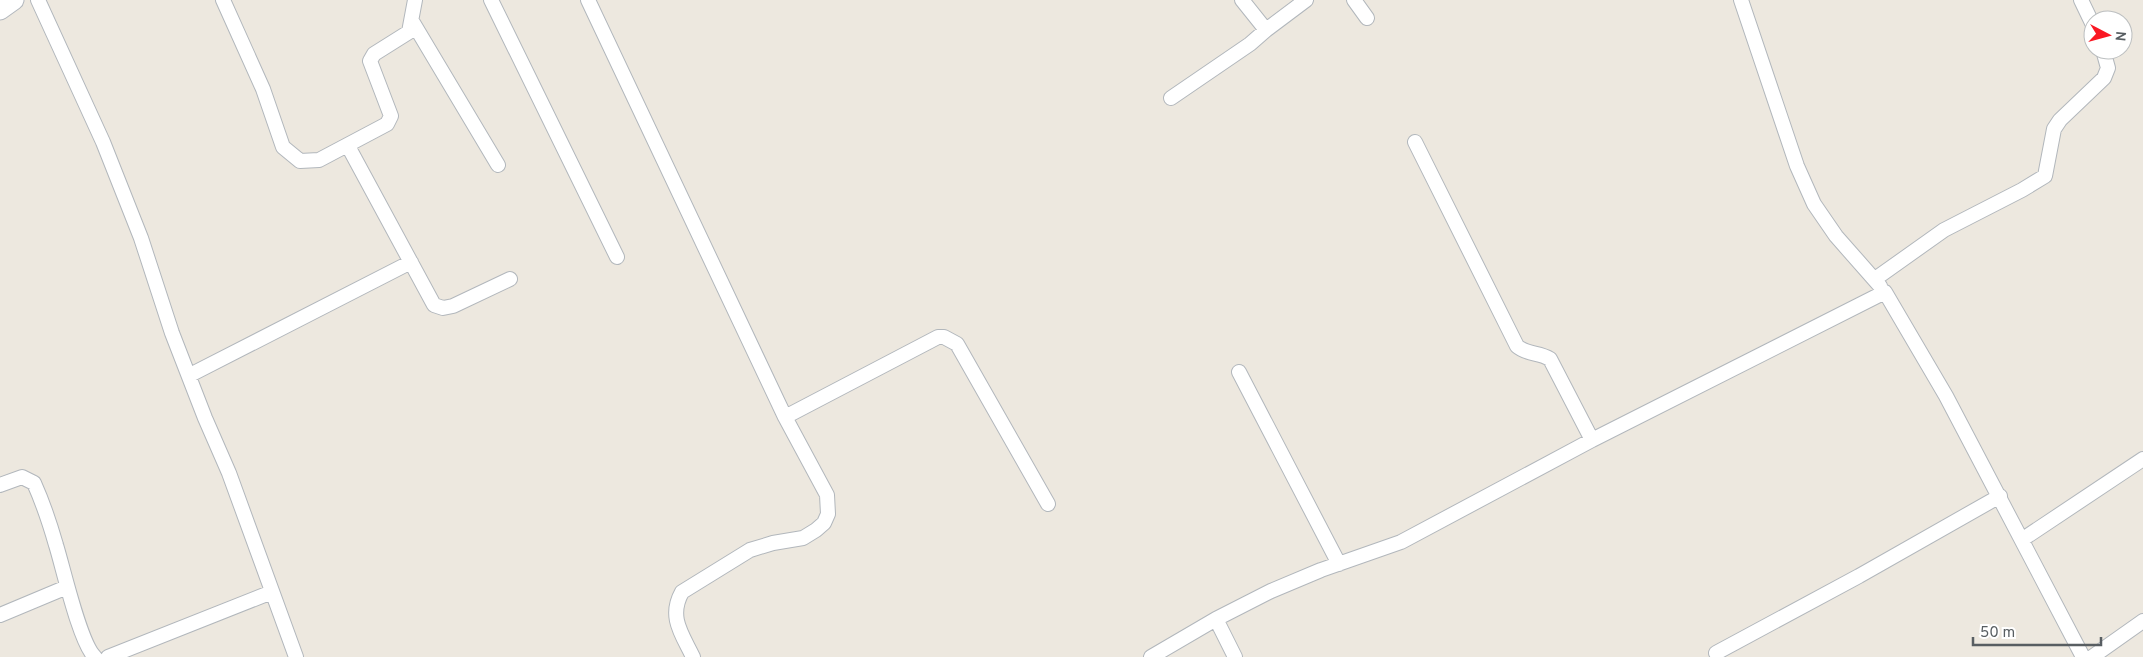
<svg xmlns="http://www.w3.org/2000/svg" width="2143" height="657" font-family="Overpass,sans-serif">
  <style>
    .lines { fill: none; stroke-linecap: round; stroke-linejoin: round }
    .street-casing { stroke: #b2b7bc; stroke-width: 16 }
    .secondary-casing { stroke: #b3b8be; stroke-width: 21 }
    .street { stroke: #fff; stroke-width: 14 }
    .secondary { stroke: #fff; stroke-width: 19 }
  </style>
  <rect width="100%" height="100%" fill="#ede8df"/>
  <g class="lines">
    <defs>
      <path id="street" d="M38,0L103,142L141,238L172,333L205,418L229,473L296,657
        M223,0L263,89L283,147L300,161L319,160L387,124L391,116L370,61L374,54L409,32L415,0
        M491,0L617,257
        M588,0L785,417L827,495L828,514L824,523L816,530L803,538L773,543L750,550L682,592C668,617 682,634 693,657
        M1242,0L1266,30L1306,0
        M1354,0L1367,18
        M1741,0L1797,166L1814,204L1836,236L1880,286
        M2081,0L2093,25
        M412,21L498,165
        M1171,98L1250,44L1266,30
        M1415,142L1517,346C1527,355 1539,352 1550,359L1592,440
        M348,146L434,305L443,308L453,306L510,279
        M1875,279L1944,230L2022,190L2045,176L2054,129L2060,120L2104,78L2108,68L2103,50
        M1239,372L1339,564
        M190,375L411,262
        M785,417L938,337H944L957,344L1048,504
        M0,485L22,477L34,483C43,503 50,524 56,545C63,567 80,644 95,657
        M2023,539L2143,459
        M0,615L67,587
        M1216,619L1235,657
        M1716,653L1859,576L2000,496
        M108,657L272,592
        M1151,657L1216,619L1271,591L1321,570L1401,542L1592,440L1885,292L1946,396L2083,657
        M2092,657L2143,621"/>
      <path id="secondary" d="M0,10L14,0"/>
    </defs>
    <use href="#street" class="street-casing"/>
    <use href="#secondary" class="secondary-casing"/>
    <use href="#street" class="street"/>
    <use href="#secondary" class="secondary"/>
  </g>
  <g transform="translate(2108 35) rotate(96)"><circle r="24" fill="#ffffff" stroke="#bcbfc0"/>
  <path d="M0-4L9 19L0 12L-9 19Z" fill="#fa1823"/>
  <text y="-8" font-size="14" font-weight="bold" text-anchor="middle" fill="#585e62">N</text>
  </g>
  <path d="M1973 637v8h128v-8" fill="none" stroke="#585e62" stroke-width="2.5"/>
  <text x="1980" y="637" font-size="15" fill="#585e62" stroke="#ffffff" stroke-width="4" paint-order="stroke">50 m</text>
</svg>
